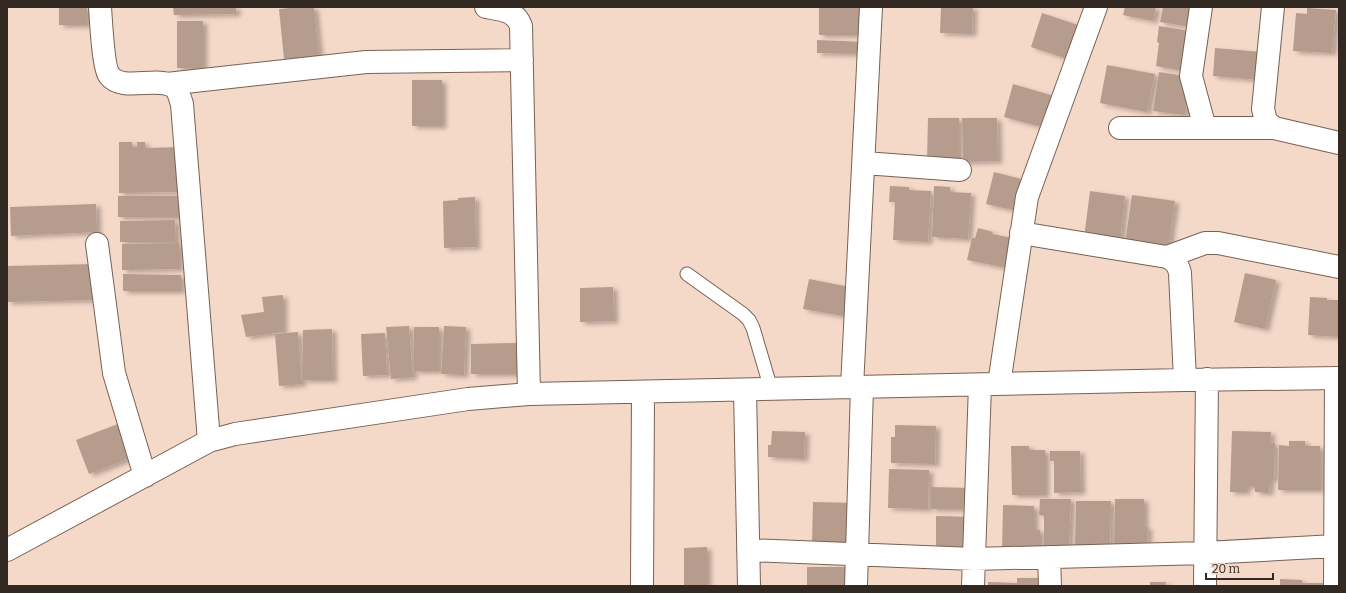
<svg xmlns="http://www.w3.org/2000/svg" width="1346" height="593" font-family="Bitter,serif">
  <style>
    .building { fill: #b69c8d; filter: url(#shadow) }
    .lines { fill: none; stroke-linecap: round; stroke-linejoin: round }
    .lane-casing { stroke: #796153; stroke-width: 15 }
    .street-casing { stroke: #796153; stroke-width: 24 }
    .lane { stroke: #fff; stroke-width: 13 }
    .street { stroke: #fff; stroke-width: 22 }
  </style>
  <defs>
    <filter id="shadow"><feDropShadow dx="4.5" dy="2.5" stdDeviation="2" flood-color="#0004"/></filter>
  </defs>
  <rect width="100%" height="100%" fill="#f4d8c8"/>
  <path class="building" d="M59,7H87V25H59Z
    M173,7H236V14L174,15Z
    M302,7H314L319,56L284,59L279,9Z
    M819,7H861V35H819Z
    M941,7H973L972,34L940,33Z
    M1125,7H1156L1153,21L1123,15Z
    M1163,7H1199L1196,28L1160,22Z
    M1307,8L1336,10L1332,53L1293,51L1296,13L1307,14Z
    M1042,13L1081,26L1070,60L1031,47Z
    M177,21H203V68H177Z
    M1159,26L1196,32L1189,72L1156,66L1159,43L1157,42Z
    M817,40L865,42L864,54L817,53Z
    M1215,48L1262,52L1260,80L1213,76Z
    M1107,65L1155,74L1147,112L1100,103Z
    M1159,72L1191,77L1185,115L1153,111Z
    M412,80H442V126H412Z
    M1013,84L1054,96L1045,128L1004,117Z
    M928,118H959V161H927Z
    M962,118H997L998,161L963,162Z
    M119,142H132V147H137V142H145V148L183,147V192L119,193Z
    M994,172L1025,180L1017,211L986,204Z
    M890,186L909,187V190L931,191L928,242L893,240L895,202H889Z
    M934,186L950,187V192L971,193L968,239L932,237Z
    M1090,191L1125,196L1120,242L1084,238Z
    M1132,195L1175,201L1168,249L1125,243Z
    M118,196H179V217H118Z
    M475,197L476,247L444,248L443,201L458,200V198Z
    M96,204L97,232L11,236L10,207Z
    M175,220L176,242H120V221Z
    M978,228L993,232L992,234L1013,238L1007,268L967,260L972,238H975Z
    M179,243V269L122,270V244Z
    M94,264L95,300L7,302V266Z
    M1245,273L1276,280L1265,329L1234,322Z
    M123,274L181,275V291H123Z
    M809,279L855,288L849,317L803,309Z
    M613,287L614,321L580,322V288Z
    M283,295V332L246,337L241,315L264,312L262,297Z
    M1310,297L1327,298V300H1339V337L1308,335Z
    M409,326L413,377L391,379L386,327Z
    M444,326L466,327L464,375L441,374Z
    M414,327H439V371H414Z
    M332,329L333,380H303V330Z
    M298,332L302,384L279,386L275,334Z
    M385,333L387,375L363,376L361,334Z
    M517,343V374H471V344Z
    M123,422L135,456L89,474L76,440Z
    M895,425L936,426L935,464L891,463V437H895Z
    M772,431L805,432L804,459L768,457V445H771Z
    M1232,431L1271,432L1270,443H1275L1274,479H1270L1269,493L1255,492V486H1246V492H1230Z
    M1289,441H1305V446H1320V490H1278L1279,445L1289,446Z
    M1011,446H1029V450H1045V495H1012Z
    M1050,451H1080L1081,492L1054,493V461H1050Z
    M889,469L929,470L928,509L888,508Z
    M931,487L970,488V498H964L963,509H931Z
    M1040,499H1071L1069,547L1044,546V516L1039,515Z
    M1115,499H1144V527H1148L1147,545L1114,544Z
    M1076,501H1111L1110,546L1075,545Z
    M813,502L854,503L849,544L812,543Z
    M1003,505L1034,506V529L1040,530V550L1002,549Z
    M936,516L974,517V547L936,546Z
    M707,547V585H684V548Z
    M807,567H851V586H807Z
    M1017,578H1043V586H988V582L1017,583Z
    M1280,579L1302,580V583H1324V586H1280Z
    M1150,582H1166L1165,586H1150Z"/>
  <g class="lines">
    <defs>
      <path id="lane" d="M687,274L743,314L749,320L753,328L771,389"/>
      <path id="street" d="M100,7C101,20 103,66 109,75C122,93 158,75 174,87C179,91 180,99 182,104L209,441
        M486,7C502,10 515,10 521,26L529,394
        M1201,7L1191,76L1205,128
        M1273,7L1263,109L1266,121L1274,128L1339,143
        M167,84L366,62L522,60
        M1120,128H1274
        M864,163L960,170
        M1021,233L1167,257C1175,261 1178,264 1180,273L1185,380
        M97,244L114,373L145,476
        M1167,257L1205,243H1218L1339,267
        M999,384L1027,197L1096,7
        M852,387L871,7
        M745,390L749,586
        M7,550L209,441L235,434L468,399L529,394L1185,380L1339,378
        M748,550L974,559L1205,553L1335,546
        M1049,557L1050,586
        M642,586L643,392
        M856,586L862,387
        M973,586L980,385
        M1205,586L1207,379
        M1335,586L1336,378"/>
    </defs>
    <use href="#lane" class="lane-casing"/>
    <use href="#street" class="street-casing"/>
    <use href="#lane" class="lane"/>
    <use href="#street" class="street"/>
  </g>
  <rect width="1346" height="593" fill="none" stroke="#332923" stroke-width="16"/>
  <path d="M1206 573v6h67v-6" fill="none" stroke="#332923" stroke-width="2"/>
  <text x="1212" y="573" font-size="12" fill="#332923" stroke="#f4d8c8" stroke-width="3" paint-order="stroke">20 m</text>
</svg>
